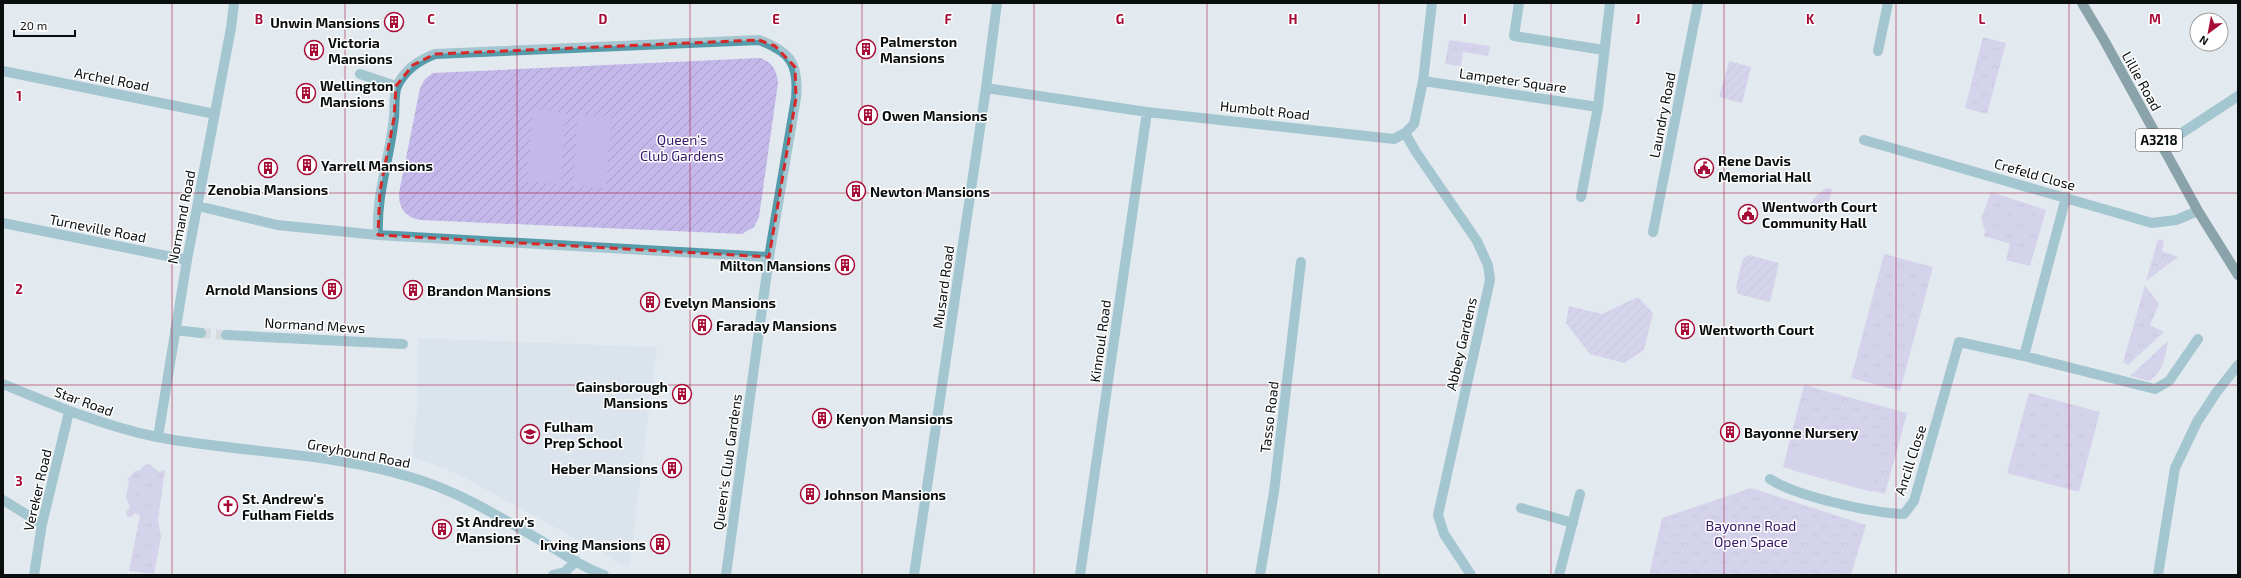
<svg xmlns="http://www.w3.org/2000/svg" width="2241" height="578" font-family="'Exo 2',sans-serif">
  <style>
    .built { fill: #d1dee9 }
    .grass { fill: url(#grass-tufts) }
    .park { fill: url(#park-crowns) }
    .garden { fill: url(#garden-furrows) }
    .pitch { fill: #c3b8e9 }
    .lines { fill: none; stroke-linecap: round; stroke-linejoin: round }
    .minor-tunnel { stroke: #c3c9cd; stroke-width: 10; stroke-dasharray: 10 5; stroke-linecap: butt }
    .minor { stroke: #569baa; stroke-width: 10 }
    .primary { stroke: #1d4f59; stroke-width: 10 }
    .marked { fill: none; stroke: #d62828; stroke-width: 3; stroke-dasharray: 8 5; stroke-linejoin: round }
    .grid { fill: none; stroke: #a60b36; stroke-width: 1; stroke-opacity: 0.55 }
    .labels { text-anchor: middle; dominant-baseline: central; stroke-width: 3; stroke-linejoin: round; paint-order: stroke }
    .shield { fill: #fff; stroke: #545657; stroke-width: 1 }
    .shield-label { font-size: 13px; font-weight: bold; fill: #0b0e0f }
    .poi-label { font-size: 14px; font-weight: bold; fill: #0b0e0f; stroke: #fff; text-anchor: start }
    .street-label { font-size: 14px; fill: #0b0e0f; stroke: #fff }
    .park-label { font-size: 14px; fill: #361668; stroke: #fff }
    .grid-label { font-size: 13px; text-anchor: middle; font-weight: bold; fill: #a60b36; stroke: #fff; stroke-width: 3; stroke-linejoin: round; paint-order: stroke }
  </style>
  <defs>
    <pattern id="grass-tufts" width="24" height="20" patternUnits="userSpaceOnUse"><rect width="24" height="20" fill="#c3b8e9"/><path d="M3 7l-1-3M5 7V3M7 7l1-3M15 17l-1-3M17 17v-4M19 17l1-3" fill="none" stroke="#a69dc7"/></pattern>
    <pattern id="park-crowns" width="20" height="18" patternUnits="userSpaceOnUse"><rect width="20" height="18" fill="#c3b8e9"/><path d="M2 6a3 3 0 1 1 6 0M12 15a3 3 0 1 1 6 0" fill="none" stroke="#a69dc7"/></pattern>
    <pattern id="garden-furrows" width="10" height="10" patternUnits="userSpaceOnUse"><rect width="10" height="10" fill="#c3b8e9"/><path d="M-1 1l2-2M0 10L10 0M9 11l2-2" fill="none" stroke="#a69dc7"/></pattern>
  </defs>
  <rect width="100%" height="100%" fill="#e3eaef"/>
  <path class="built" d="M418,338L657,347L629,568L456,473L412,457L417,408Z"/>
  <path class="grass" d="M1991,192L2046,210L2030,266L2006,260L2010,244L1984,236L1985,231L1981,219Z
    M1884,254L1933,267L1900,391L1851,378Z
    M2145,285L2159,304L2150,325L2164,332L2128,365L2123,362Z
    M2168,341C2165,356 2164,372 2149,381L2130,376Z
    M2029,393L2100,412L2079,492L2007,473Z
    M149,464L159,472L165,470L158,519L161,537L154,574L129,571L140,515L135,513L131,517L127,516L126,512L130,507L126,497L129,481L127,480L135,471H139L144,465Z"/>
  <path class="park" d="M1983,37L2006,43L1987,114L1965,108Z
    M1449,40L1490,46L1488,56L1463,52L1461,66L1445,64Z
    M2158,239L2164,241L2162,251L2178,257L2146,281Z
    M1804,385L1907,413L1885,494L1783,467Z
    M1751,488L1866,525L1851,575H1649L1662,518Z"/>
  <path class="garden" d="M760,58C772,62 777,70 778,83L759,217L754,227L742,234L421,220C405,217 399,209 399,193L420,88L425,79L433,73Z
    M1729,61L1751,67L1742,103L1719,97Z
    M1826,188L1832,189L1827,211L1808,207L1816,196Z
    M1749,255L1779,263L1770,302L1738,294L1736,287L1743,258Z
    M1638,297L1653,313L1644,350L1624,363L1590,354L1566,323L1569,306L1602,314Z"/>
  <path class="pitch" d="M533,110L566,113L560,184L527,181Z
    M578,114L611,117L606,188L573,186Z
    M1803,427L1883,449L1872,492L1791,470Z"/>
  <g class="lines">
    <path class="minor-tunnel" d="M201,333L226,335"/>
    <path class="minor" d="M1519,3L1514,36L1604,50
      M1878,51L1888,3
      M3,71L215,114
      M360,74L396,86
      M1423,81L1598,107L1581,197
      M986,88L1147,112L1394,139L1405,133L1414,124L1423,81L1432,3
      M1598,107L1610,3
      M1405,133L1416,152L1477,241L1488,265L1490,280L1488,289L1438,515L1444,534L1471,575
      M1864,140L2152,223L2176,220L2198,211
      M2162,146L2238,96
      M198,206L277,225L378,235C376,193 390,158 394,117C395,108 393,92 398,84C406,69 419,60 435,54L759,40C791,52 799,64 796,98L769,257L726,575
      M3,223L187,260
      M1653,232L1698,3
      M378,235L769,257
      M175,330L201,333
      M226,335L403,344
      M2024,356L2155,389L2169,381L2198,339
      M3,384C54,405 103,426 157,437C241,453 329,452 410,477C459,491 501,518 545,543C564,554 583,568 604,575
      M158,437L187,260L231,28L234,3
      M1770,479C1795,496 1872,513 1904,514L1914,501L1959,342L2024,356L2066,197
      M3,500L42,524
      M1521,508L1573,523
      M34,575L42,524L69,412
      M553,575L565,572L576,561
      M914,575L986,88L997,3
      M1080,575L1147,112
      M1260,575L1274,492L1301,262
      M1559,575L1580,494
      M2158,575L2175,468L2197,422L2216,393L2238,365"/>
    <path class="primary" d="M2082,3L2104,40L2198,211L2238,275"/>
  </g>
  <path d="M0 0H2241V578H0ZM759,40L775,46L795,67L796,98L769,257L378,235L380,191L394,118L396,86L413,65L435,54Z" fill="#e3eaef" fill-opacity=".55" fill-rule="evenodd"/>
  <path class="marked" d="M759,40L775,46L795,67L796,98L769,257L378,235L380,191L394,118L396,86L413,65L435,54Z"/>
  <path class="grid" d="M172,3V575M345,3V575M517,3V575M690,3V575M862,3V575M1034,3V575M1207,3V575M1379,3V575M1551,3V575M1724,3V575M1896,3V575M2069,3V575M3,193H2238M3,385H2238"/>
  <defs>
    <symbol id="building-ring" viewBox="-11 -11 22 22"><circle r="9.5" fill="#fff" stroke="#a60b36" stroke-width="1.5"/><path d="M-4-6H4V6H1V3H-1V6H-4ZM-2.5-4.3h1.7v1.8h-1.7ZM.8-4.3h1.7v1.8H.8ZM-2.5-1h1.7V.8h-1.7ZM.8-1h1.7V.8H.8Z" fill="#a60b36"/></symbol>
    <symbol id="civic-ring" viewBox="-11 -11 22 22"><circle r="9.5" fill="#fff" stroke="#a60b36" stroke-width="1.5"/><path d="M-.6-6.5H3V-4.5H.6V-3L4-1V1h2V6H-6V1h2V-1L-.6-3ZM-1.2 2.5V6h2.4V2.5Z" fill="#a60b36"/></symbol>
    <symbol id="school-ring" viewBox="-11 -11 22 22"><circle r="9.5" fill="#fff" stroke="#a60b36" stroke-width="1.5"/><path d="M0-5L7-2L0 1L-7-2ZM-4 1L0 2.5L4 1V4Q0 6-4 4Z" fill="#a60b36"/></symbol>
    <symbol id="church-ring" viewBox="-11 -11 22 22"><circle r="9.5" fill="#fff" stroke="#a60b36" stroke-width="1.5"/><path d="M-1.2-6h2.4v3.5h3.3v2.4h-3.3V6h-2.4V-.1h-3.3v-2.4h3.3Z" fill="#a60b36"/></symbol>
  </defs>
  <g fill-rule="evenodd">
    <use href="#building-ring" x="383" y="11" width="22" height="22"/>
    <use href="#building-ring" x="855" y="38" width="22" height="22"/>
    <use href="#building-ring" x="303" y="39" width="22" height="22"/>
    <use href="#building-ring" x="295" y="82" width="22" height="22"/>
    <use href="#building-ring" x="857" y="104" width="22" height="22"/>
    <use href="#building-ring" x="296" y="154" width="22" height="22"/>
    <use href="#building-ring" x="257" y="157" width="22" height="22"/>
    <use href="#civic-ring" x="1693" y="157" width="22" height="22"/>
    <use href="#building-ring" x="845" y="180" width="22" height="22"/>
    <use href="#civic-ring" x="1737" y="203" width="22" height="22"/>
    <use href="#building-ring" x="834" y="254" width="22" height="22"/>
    <use href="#building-ring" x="321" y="278" width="22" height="22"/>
    <use href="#building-ring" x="402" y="279" width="22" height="22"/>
    <use href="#building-ring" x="639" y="291" width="22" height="22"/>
    <use href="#building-ring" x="691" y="314" width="22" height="22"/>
    <use href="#building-ring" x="1674" y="318" width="22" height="22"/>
    <use href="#building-ring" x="671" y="383" width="22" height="22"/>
    <use href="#building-ring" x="811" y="407" width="22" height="22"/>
    <use href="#building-ring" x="1719" y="421" width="22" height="22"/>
    <use href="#school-ring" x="519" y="423" width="22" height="22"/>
    <use href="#building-ring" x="661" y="457" width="22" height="22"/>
    <use href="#building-ring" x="799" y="483" width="22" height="22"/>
    <use href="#church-ring" x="217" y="495" width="22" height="22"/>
    <use href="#building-ring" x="431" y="518" width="22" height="22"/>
    <use href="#building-ring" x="649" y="533" width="22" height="22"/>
  </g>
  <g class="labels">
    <rect class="shield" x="2136" y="129" width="46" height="22" rx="3"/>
    <g class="shield-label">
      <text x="2159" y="140">A3218</text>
    </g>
    <g class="poi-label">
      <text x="380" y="22" text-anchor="end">Unwin Mansions</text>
      <text x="880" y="41">Palmerston<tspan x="880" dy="16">Mansions</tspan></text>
      <text x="328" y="42">Victoria<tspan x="328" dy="16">Mansions</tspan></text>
      <text x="320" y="85">Wellington<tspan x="320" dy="16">Mansions</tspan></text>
      <text x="882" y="115">Owen Mansions</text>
      <text x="1718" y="160">Rene Davis<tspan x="1718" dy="16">Memorial Hall</tspan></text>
      <text x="321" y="165">Yarrell Mansions</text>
      <text x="268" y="189" text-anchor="middle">Zenobia Mansions</text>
      <text x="870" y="191">Newton Mansions</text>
      <text x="1762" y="206">Wentworth Court<tspan x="1762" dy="16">Community Hall</tspan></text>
      <text x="831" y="265" text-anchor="end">Milton Mansions</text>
      <text x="318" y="289" text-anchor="end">Arnold Mansions</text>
      <text x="427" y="290">Brandon Mansions</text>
      <text x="664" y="302">Evelyn Mansions</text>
      <text x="716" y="325">Faraday Mansions</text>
      <text x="1699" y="329">Wentworth Court</text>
      <text x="668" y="386" text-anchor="end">Gainsborough<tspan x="668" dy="16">Mansions</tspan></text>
      <text x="836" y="418">Kenyon Mansions</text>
      <text x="544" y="426">Fulham<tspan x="544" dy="16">Prep School</tspan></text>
      <text x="1744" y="432">Bayonne Nursery</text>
      <text x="658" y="468" text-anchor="end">Heber Mansions</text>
      <text x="824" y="494">Johnson Mansions</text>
      <text x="242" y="498">St. Andrew's<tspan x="242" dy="16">Fulham Fields</tspan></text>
      <text x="456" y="521">St Andrew's<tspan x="456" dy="16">Mansions</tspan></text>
      <text x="646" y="544" text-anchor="end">Irving Mansions</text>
    </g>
    <g class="street-label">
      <text transform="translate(112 79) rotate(11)">Archel Road</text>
      <text transform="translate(1513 80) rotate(8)">Lampeter Square</text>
      <text transform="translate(2142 81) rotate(61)">Lillie Road</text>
      <text transform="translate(1265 110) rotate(6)">Humbolt Road</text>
      <text transform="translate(1662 115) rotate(-79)">Laundry Road</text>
      <text transform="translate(2035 174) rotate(16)">Crefeld Close</text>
      <text transform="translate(181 217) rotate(-79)">Normand Road</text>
      <text transform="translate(98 228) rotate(11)">Turneville Road</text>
      <text transform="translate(943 287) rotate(-82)">Musard Road</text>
      <text transform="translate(315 325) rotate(3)">Normand Mews</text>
      <text transform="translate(1100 341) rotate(-82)">Kinnoul Road</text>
      <text transform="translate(1461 344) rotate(-77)">Abbey Gardens</text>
      <text transform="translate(84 401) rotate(20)">Star Road</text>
      <text transform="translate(1269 417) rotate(-83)">Tasso Road</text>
      <text transform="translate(359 453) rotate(11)">Greyhound Road</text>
      <text transform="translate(1910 460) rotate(-72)">Ancill Close</text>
      <text transform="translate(727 462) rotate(-82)">Queen's Club Gardens</text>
      <text transform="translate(37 490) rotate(-77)">Vereker Road</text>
    </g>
    <g class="park-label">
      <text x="682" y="139">Queen's<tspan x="682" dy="16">Club Gardens</tspan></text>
      <text x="1751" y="525">Bayonne Road<tspan x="1751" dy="16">Open Space</tspan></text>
    </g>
  </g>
  <g class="grid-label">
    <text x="259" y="24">B</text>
    <text x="431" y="24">C</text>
    <text x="603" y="24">D</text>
    <text x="776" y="24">E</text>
    <text x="948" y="24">F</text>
    <text x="1120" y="24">G</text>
    <text x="1293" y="24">H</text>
    <text x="1465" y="24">I</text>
    <text x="1638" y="24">J</text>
    <text x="1810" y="24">K</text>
    <text x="1982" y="24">L</text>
    <text x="2155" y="24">M</text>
    <text x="19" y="101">1</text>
    <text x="19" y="294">2</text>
    <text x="19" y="486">3</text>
  </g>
  <rect width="2241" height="578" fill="none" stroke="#0b0e0f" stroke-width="8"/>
  <g transform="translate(2209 32) rotate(212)"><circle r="19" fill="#ffffff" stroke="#9d9f9f"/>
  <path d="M0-3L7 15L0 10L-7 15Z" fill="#a60b36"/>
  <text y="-6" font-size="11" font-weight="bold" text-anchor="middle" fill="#0b0e0f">N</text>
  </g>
  <path d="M14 30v6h61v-6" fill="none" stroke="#0b0e0f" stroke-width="2"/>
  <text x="20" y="30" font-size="12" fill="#0b0e0f" stroke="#ffffff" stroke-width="3" paint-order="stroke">20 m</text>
</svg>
